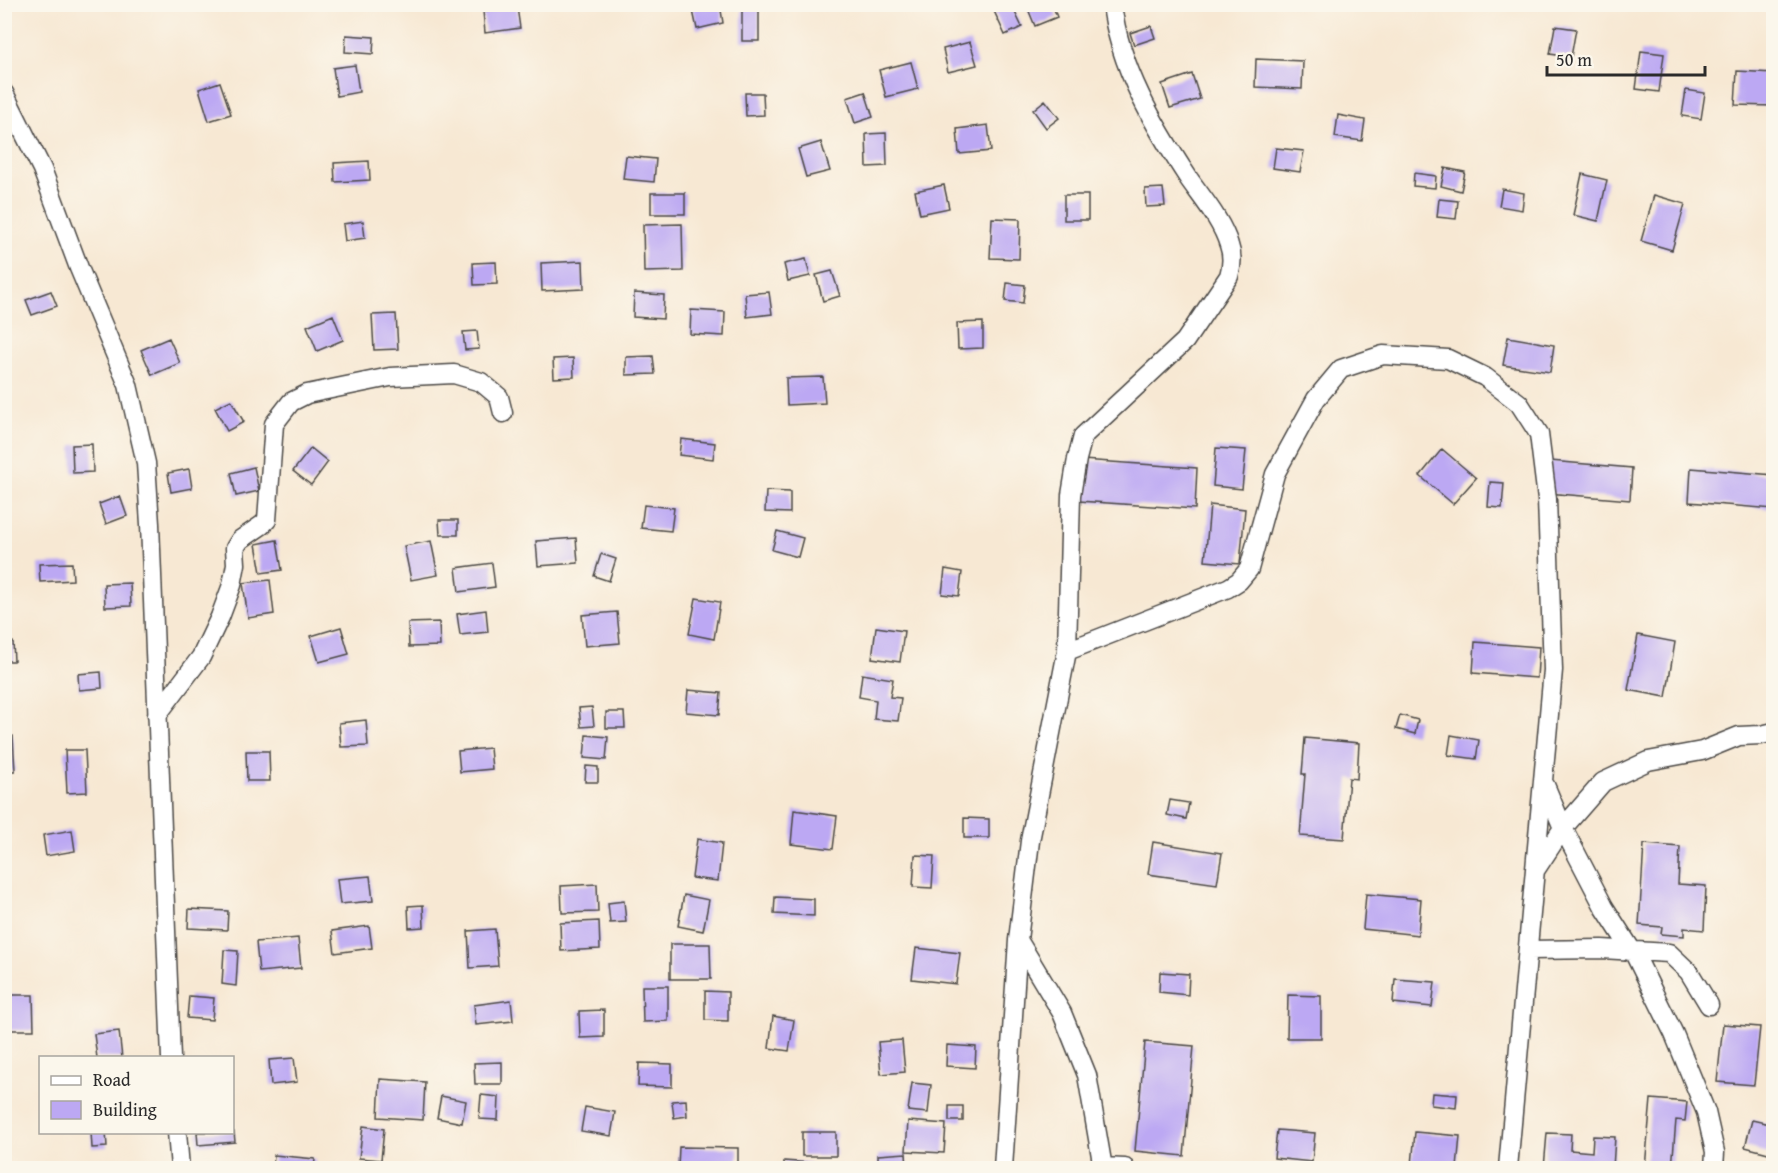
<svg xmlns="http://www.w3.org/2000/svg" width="1778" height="1173" font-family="'Gentium Book Plus',serif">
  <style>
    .building { fill: #bca8f3 }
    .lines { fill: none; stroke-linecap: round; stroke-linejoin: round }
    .street-casing { stroke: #4a4744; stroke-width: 21 }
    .street { stroke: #fff; stroke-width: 18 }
  </style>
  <rect width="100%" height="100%" fill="#fbf7ec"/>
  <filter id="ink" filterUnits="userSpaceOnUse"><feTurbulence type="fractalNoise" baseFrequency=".0167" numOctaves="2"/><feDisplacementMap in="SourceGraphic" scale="12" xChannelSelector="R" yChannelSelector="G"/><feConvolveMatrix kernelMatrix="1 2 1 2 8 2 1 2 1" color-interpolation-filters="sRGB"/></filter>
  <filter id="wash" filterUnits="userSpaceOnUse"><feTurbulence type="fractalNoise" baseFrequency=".008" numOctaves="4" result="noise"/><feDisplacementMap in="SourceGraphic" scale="24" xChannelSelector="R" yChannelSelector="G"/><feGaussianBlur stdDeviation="1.35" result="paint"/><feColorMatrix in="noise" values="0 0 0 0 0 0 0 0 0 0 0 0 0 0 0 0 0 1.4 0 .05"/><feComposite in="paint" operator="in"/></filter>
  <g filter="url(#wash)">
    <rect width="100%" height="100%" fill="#f7e8d3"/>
    <g id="blocks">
      <path class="building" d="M700,4H720L723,23L697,29L692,6Z
        M1009,4H1011L1022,27L1005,35L994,11Z
        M1026,4H1052L1057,17L1035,26Z
        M517,7L520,28L485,33L483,11Z
        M742,9H759V41H742Z
        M1151,26L1155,38L1134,45L1130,33Z
        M1555,26L1576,29L1571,57L1550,54Z
        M346,35L374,37L373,54L345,52Z
        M970,42L977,65L948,72L943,49Z
        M1641,51L1664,54L1659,92L1636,89Z
        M1256,59L1303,61L1302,89L1255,87Z
        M911,62L918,89L886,97L879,70Z
        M355,65L359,92L337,96L333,68Z
        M1737,71L1774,73V106L1735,105Z
        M1192,74L1200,99L1170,108L1162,84Z
        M220,82L231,114L209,121L199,89Z
        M1686,90L1705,93L1701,119L1682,116Z
        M865,92L873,117L855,123L847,98Z
        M745,93H763L764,115L746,116Z
        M1045,100L1059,118L1046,128L1033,110Z
        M1338,115L1365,120L1362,141L1335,137Z
        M1772,122H1774V149L1769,148Z
        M988,125L991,151L959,154L957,129Z
        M886,133L887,166L867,167L866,134Z
        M821,142L830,171L806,177L798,149Z
        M1276,148L1304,151L1300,172L1273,168Z
        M626,156L656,159L654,182L623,179Z
        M369,161L370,180L335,182L334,163Z
        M1445,168L1465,172L1461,191L1441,186Z
        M1414,173L1436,176L1435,188L1413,186Z
        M1582,174L1607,180L1598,221L1573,215Z
        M944,185L949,208L920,214L915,191Z
        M1163,188L1165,206L1146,207L1145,189Z
        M1502,189L1524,193L1522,210L1499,206Z
        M651,193H685V214H651Z
        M1064,195H1088V220H1064Z
        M1654,195L1685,204L1672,250L1641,241Z
        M1439,199L1458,201L1456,219L1437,217Z
        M992,218L1020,219L1019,259L990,258Z
        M363,221L365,238L345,241L343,224Z
        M682,224L683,271L644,272L643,225Z
        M806,259L810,276L788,281L784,264Z
        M583,261L584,289L542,291L541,263Z
        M496,262L497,284L474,285L473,263Z
        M832,271L840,296L823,301L816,275Z
        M1007,283L1025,285L1023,303L1005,301Z
        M51,291L57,306L32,315L26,300Z
        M769,292L772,314L747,317L745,294Z
        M634,293L664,295L663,319L633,317Z
        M691,310L725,312L724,336L690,334Z
        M396,314L398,349L374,350L372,315Z
        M333,315L343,340L317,351L307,326Z
        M983,322V348L958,349L957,323Z
        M477,331L479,349L465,350L463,332Z
        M1508,337L1554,345L1550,372L1503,365Z
        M169,338L180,363L152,375L141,350Z
        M653,356L655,374L626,375V357Z
        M573,358L574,377L554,378L553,359Z
        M823,377L825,403L787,405L786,378Z
        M231,400L244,422L227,431L215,408Z
        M681,439L715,443L713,459L679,455Z
        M92,444L93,472L73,473L72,445Z
        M311,448L328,462L311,485L293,471Z
        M1216,448L1246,450L1242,489L1213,486Z
        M1442,449L1476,478L1453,504L1420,476Z
        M1082,460L1197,468L1195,509L1079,501Z
        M1550,461L1632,468L1630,500L1547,493Z
        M254,467L259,491L236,496L231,473Z
        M1691,468L1774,475V509L1689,502Z
        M189,469L192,488L171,492L168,473Z
        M1490,482L1504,483L1502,508L1488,507Z
        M766,491L790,492V513L765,512Z
        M120,496L127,516L106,524L99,504Z
        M644,505L674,508L671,531L641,528Z
        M1210,505L1245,509L1240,564L1205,561Z
        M439,520H458V535H440Z
        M777,531L803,538L798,557L772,550Z
        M576,538L578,563L538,566L536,541Z
        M277,540L282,570L261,573L256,544Z
        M431,541L438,575L411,580L404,546Z
        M601,554L616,559L609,581L594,576Z
        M72,563L73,580L40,582L39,564Z
        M492,563L495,587L459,592L456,568Z
        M945,569L962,572L959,596L942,594Z
        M270,580L274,614L248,618L243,583Z
        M130,583L131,606L105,607L104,584Z
        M696,598L720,602L714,639L689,634Z
        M486,610L488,632L460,635L457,614Z
        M617,612L620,643L585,646L582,615Z
        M439,622L440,646L409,647L408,623Z
        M341,627L349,654L319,662L311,636Z
        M876,627L904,631L900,662L872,658Z
        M1638,635L1675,642L1666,697L1628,690Z
        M13,642L14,661H4V643Z
        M1475,642L1539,647L1537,678L1473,673Z
        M101,672L102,688L79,690L78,674Z
        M862,674L893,679L890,697L901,698L898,721L874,719L876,700L859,697Z
        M688,690L721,693L719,715L686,712Z
        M592,707L594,726L581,727L579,708Z
        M606,712H624L625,728H606Z
        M1400,715L1418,720L1415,734L1396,729Z
        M366,720L368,746L341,747L339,723Z
        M586,735L608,737L606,760L584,758Z
        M1451,735L1479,740L1476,759L1448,755Z
        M13,736L15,771H4V737Z
        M1305,738L1359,743L1357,779L1349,778L1344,839L1300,836L1305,774H1302Z
        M490,748L492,769L460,772L458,751Z
        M65,750H85L87,792L67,793Z
        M246,751H269L270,781H247Z
        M586,766L598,767V782H585Z
        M1170,800L1189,803L1186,819L1167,815Z
        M794,810L837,816L833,849L791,844Z
        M964,818L989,819V838H964Z
        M72,830L75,851L46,856L43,835Z
        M697,839L722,843L718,881L692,878Z
        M1153,842L1222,853L1217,884L1148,874Z
        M1644,844L1680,847L1678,884L1706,886L1704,930L1684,928V936L1661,934L1662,927L1639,925Z
        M915,855L934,856L932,888L913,887Z
        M370,876L373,901L340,904L337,879Z
        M597,884L598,912L562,913L561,886Z
        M1366,894L1421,899L1418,935L1363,929Z
        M684,895L709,900L703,931L678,926Z
        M775,897L814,899V916L774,914Z
        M624,901L626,922L610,923L608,903Z
        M423,905L424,927L409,928L408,906Z
        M189,909L228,911L227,930L188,928Z
        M599,921L600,949L561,951L560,923Z
        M369,926L372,948L335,953L332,931Z
        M495,929L498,966L470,968L468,931Z
        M298,938L301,968L259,972L256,942Z
        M670,944H710L711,979H670Z
        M916,948L960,953L956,984L912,979Z
        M224,950L238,951L236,986L222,984Z
        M1160,972L1189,974L1188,995L1159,992Z
        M1395,979L1435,982L1432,1007L1393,1003Z
        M642,986H668V1021L643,1022Z
        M705,991L728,992V1021L705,1020Z
        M5,995H33L34,1030H6Z
        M1288,995L1321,996V1038H1287Z
        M189,996L214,998L212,1020L187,1018Z
        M511,1000L513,1021L476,1025L474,1005Z
        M604,1010V1037L580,1038L579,1011Z
        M773,1016L794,1020L789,1051L769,1048Z
        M1723,1024L1760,1027L1754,1085L1717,1082Z
        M119,1031L122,1058H97L94,1034Z
        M902,1040L905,1072L881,1074L878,1042Z
        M1145,1042L1194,1046L1184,1156L1135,1151Z
        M947,1045L976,1047L975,1068L946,1066Z
        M294,1058L297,1082L271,1085L269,1060Z
        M502,1062V1084H475L474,1063Z
        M639,1063L672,1064V1087L638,1086Z
        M380,1079L425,1082L423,1120L378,1117Z
        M912,1083L931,1085L928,1113L908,1111Z
        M1432,1093L1457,1095L1456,1108L1431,1105Z
        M481,1095L499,1097L498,1120L479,1119Z
        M441,1096L466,1101L462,1123L437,1118Z
        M1651,1099L1687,1102L1685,1121L1676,1120L1672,1168H1645Z
        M686,1100L687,1116L674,1118L672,1101Z
        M949,1106H963V1121H949Z
        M585,1107L615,1112L611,1136L581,1131Z
        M1752,1120L1774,1125L1772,1154L1745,1147Z
        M908,1121L946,1124L944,1153L906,1151Z
        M363,1126L384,1129L381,1160L359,1158Z
        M1277,1130L1315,1133L1312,1162L1274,1158Z
        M91,1132H106L107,1147L92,1148Z
        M197,1132H234L235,1142L198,1145Z
        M802,1132H836V1156H802Z
        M1415,1132L1460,1136L1457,1168L1412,1165Z
        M1547,1133L1571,1134L1570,1150L1592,1152L1593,1136L1615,1137L1613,1168H1544Z
        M679,1147L738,1148V1168H678Z
        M906,1153L907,1168H878V1155Z
        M274,1155L315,1159L314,1168H273Z
        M784,1161L811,1163V1168H784Z"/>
    </g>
  </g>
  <g filter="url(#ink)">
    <use href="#blocks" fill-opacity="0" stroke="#4a4744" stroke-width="1.5"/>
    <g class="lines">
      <defs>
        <path id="street" d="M4,93L42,169L79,268L128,385L146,463L150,524L171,1058
          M1067,651L1228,588L1239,581L1249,569L1275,474L1316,399L1341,369L1383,355L1448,359L1485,377L1519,403L1539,434L1547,499L1553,670L1508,1168
          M157,715L201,657L220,617L232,585L236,564L235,548L240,540L262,525L267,520L274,424L291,402L307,394L390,377L454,374L481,382L499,397L503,413
          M1545,785L1563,828L1604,907L1636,957L1674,1034L1706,1112L1715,1152L1714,1168
          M1536,869L1563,828L1603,782L1648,761L1702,751L1739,736L1761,735L1774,732
          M1018,940L1062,1013L1087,1075L1103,1168
          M1529,950L1602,949L1669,953L1689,972L1709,1005
          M177,1132L180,1168
          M1102,1167L1125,1168
          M1003,1168L1018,940L1030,841L1067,651L1071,495L1077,459L1083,436L1185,341L1229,276C1232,266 1233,256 1229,245C1222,221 1203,199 1189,179C1155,127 1119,67 1112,4"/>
      </defs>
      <use href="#street" class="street-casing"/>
      <use href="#street" class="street"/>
    </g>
  </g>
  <rect width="1778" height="1173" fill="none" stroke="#fbf7ec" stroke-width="24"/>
  <rect x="39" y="1056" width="195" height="78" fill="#fbf7ec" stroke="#a8a59f" stroke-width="1.5"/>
  <rect x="51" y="1076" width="30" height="9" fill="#ffffff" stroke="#a8a59f" stroke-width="1.5"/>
  <text x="93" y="1086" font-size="18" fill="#2b2b2b">Road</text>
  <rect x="51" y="1101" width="30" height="18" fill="#bca8f3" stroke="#a8a59f" stroke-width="1.5"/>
  <text x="93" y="1116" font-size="18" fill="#2b2b2b">Building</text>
  <path d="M1547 66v9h158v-9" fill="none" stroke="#2b2b2b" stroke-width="3"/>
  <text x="1556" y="66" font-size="18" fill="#2b2b2b" stroke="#fbf7ec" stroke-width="4.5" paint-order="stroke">50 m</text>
</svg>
